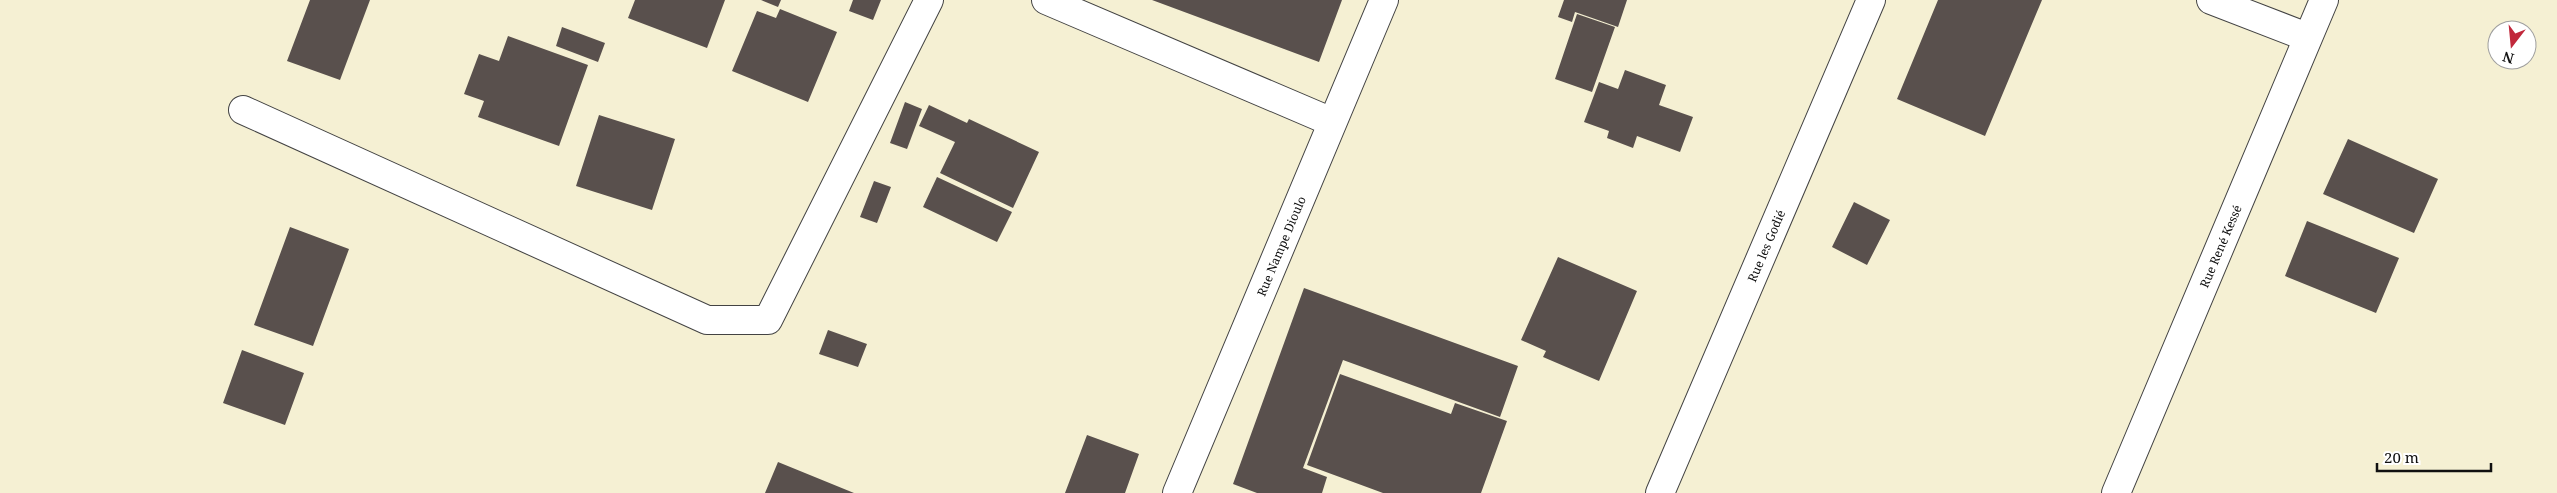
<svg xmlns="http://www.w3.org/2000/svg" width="2557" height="493" font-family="'Noto Serif',serif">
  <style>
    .farmland { fill: #f5f0d3; fill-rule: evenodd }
    .building { fill: #59504d }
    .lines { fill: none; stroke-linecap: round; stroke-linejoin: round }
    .street-casing { stroke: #434343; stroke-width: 30 }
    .street { stroke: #fff; stroke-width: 28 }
    .labels { text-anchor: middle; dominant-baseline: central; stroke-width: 5; stroke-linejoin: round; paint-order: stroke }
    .street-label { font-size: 12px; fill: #101010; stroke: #fff }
  </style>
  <rect width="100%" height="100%" fill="#fffcf4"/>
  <path class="farmland" d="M0,0H2557V493H0ZM2497,30H2527V60H2497Z"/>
  <path class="building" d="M310,0H370L340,80L287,61Z
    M635,0H725L707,48L628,18Z
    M761,0H781L778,7Z
    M853,0H881L873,20L849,11Z
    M1152,0H1342L1319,62Z
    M1564,0H1627L1618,27L1575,12L1572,22L1558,17Z
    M1938,0H2042L1985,136L1897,99Z
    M780,9L837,32L808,102L732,71L757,11L776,18Z
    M1577,14L1615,27L1592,92L1555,79Z
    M562,27L605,43L598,62L556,46Z
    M508,36L588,65L559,146L478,117L484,101L464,94L479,54L499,61Z
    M1625,70L1666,85L1659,105L1693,117L1680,152L1637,136L1633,148L1607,138L1609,131L1584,122L1599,82L1618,89Z
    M905,102L922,109L907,149L890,143Z
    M929,105L967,123L969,119L1039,152L1013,208L940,173L955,142L919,126Z
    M599,115L675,139L652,210L576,186Z
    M2348,139L2438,179L2414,233L2323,194Z
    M937,177L1012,212L997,242L923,207Z
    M874,181L891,187L877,223L860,217Z
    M1854,202L1890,220L1867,265L1832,247Z
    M2307,221L2399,258L2376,313L2285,276Z
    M290,227L349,249L313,346L254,325Z
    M1558,257L1637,291L1599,381L1543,357L1546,351L1521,340Z
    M1304,288L1518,366L1500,417L1343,360L1303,468L1327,477L1322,493H1257L1233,484Z
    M828,330L867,344L858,367L819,354Z
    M242,350L304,373L285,425L223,403Z
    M1340,374L1451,414L1455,403L1507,421L1481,493H1383L1307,465Z
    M1087,435L1139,454L1125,493H1065Z
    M778,462L854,493H765Z"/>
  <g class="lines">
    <defs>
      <g id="street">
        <path d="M1046,0L1332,122"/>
        <path d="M2211,0L2307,37"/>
        <path d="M243,110L707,320H768L929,0"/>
        <path id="s1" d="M1177,493L1384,0"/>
        <path id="s2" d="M1660,493L1871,0"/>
        <path id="s3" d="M2116,493L2324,0"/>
      </g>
    </defs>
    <use href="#street" class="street-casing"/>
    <use href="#street" class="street"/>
  </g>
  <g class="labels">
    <g class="street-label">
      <text stroke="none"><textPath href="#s1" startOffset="268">Rue Nampe Dioulo</textPath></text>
      <text stroke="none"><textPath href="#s2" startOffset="269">Rue les Godié</textPath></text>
      <text stroke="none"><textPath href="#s3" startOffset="268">Rue René Kessé</textPath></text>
    </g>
  </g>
  <g transform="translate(2512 45) rotate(196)"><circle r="24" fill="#ffffff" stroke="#9f9f9f"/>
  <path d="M0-4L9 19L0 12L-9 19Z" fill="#c1283b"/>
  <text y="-8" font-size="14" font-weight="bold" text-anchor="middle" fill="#101010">N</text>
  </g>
  <path d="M2377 463v8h114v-8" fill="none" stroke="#101010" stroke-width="2.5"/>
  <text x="2384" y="463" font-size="15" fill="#101010" stroke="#ffffff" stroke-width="4" paint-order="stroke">20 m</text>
</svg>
